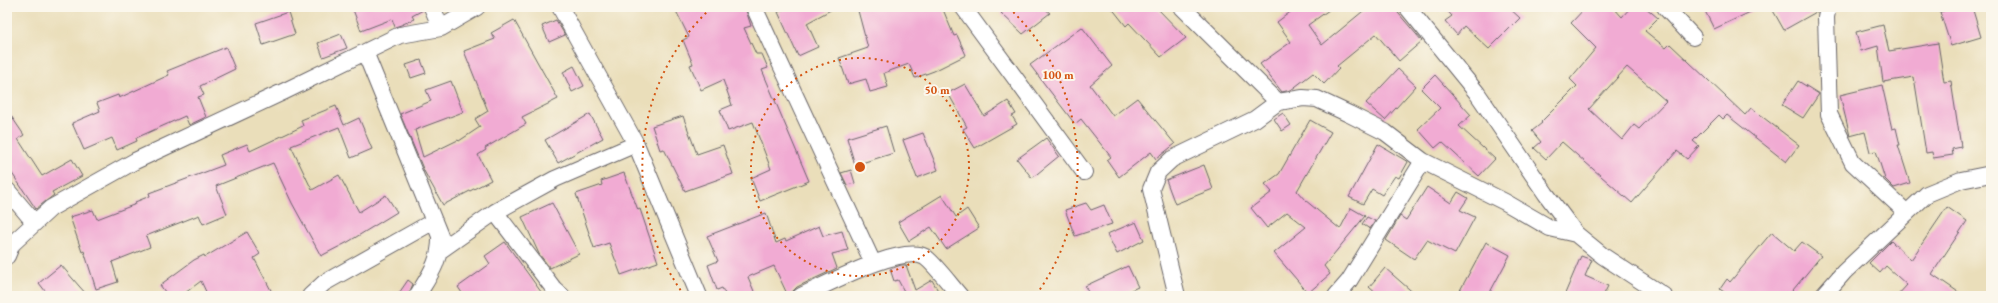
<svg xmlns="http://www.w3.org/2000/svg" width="1998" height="303" font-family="'EB Garamond',serif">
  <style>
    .building { fill: #f1abd3; fill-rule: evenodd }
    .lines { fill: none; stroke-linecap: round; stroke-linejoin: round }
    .minor-casing { stroke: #686467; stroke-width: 18 }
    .minor { stroke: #fff; stroke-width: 16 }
    .ring { fill: none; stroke: #d45411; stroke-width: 2; stroke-dasharray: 2 4 }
    .centre { fill: #d45411; stroke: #fbf7ec; stroke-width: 2 }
    .ring-label { font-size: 12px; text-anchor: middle; font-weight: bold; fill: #d45411; stroke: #fbf7ec; stroke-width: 4; stroke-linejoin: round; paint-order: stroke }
  </style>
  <rect width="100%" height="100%" fill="#fbf7ec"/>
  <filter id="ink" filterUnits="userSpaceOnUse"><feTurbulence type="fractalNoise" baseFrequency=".025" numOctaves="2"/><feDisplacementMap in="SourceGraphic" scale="8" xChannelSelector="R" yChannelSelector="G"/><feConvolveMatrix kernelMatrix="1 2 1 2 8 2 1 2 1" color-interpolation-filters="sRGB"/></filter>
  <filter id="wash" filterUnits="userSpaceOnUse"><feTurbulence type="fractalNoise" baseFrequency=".012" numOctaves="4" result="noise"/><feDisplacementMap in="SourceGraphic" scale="16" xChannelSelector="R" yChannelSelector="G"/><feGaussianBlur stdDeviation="0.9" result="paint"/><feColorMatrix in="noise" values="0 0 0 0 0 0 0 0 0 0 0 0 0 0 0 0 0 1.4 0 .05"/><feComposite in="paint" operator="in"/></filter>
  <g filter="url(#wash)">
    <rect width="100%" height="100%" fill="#eadeba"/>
    <g id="blocks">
      <path class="building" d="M352,7H423V10L412,16L414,19L401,25L395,27L392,19L361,31Z
        M674,7H745L751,26L744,28L756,54H762L768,68L762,70L809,181L760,201L751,178L771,169L753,122L728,131L720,110L732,105L723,80L701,90L690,65L693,64L683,40L689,37Z
        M789,7H836L807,23L818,47L798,56L778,12Z
        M857,7H942L954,36L957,35L966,55L934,71L915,78L909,64L884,73L888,87L870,92L866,79L848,84L839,58L868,48Z
        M1010,7H1043L1050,13L1023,34L1001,13Z
        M1111,7H1156L1186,38L1161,57L1129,23L1126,26Z
        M1297,7H1333L1308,25L1322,45L1368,7H1393L1422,41L1399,61L1376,34L1337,66L1339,68L1324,84L1313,73L1291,90L1282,92L1260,64L1291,42L1277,22Z
        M1444,7H1508L1520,18L1489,49L1464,26L1457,35L1445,21L1452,16Z
        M1586,7H1613L1622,17L1631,7H1645L1658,18L1645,31L1666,48L1670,44L1745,115L1751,108L1799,145L1786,162L1727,115L1723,119L1719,115L1693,141L1699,146L1687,159L1677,151L1632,203L1562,142L1546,159L1534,148L1541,142L1532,131L1542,123L1541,122L1577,86L1570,79L1596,48L1571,23ZM1627,67L1666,101L1639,129L1634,125L1622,140L1589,109Z
        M1703,7H1761L1714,29Z
        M1771,7H1818V11L1784,30Z
        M1956,7H1972L1981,37L1951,46L1940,12Z
        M288,12L295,34L263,45L256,23Z
        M514,20L558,99L522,117L526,124L485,148L486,150L478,155L491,180L443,205L424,171L400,114L431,101L426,90L451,81L463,112L415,130L423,157L458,140L459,141L480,127L475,119L488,111L464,51L495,39L491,33Z
        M556,20L565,35L549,42L542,26Z
        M1883,25L1889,51L1938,43L1944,82L1951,81L1961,147L1952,149L1953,155L1933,158L1932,152L1926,153L1914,77L1883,82L1878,46L1861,51L1856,32Z
        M1082,27L1112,66L1090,85L1113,116L1137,98L1175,144L1156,159L1151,152L1119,177L1107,160L1111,157L1081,119L1075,124L1030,65Z
        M341,34L347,48L323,57L318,43Z
        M226,47L235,69L200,86L204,95L198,97L206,117L189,125L185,116L136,138L137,141L117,150L112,138L84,150L72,123L100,111L97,103L118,95L119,98L169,75L167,71Z
        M421,60L426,73L411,78L406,65Z
        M574,66L584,86L572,92L563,72Z
        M1398,69L1416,86L1385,120L1366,103Z
        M1435,75L1471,115L1459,126L1495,159L1479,176L1442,142L1435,148L1418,129L1440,108L1421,89Z
        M1798,81L1819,94L1803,118L1782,105Z
        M965,84L984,116L1008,101L1016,114L1012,116L1017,124L975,148L963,129L967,127L948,93Z
        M1882,85L1892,129L1896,128L1900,145H1898L1910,183L1894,188L1885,179L1876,151L1870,152L1865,132L1850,136L1840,95Z
        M336,106L344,125L359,118L372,149L351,158L339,127L291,146L312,190L339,175L359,212L386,195L397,212L348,242L321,256L292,203L273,163L216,186L227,214L203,224L199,215L146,236L150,247L112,262L118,282L96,289L84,251L82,252L70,217L93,210L97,219L136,204L135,202L150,196L149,193L224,165L220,155L247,144L250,151L303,126L301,120Z
        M7,110L24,135L18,139L42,176L72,159L82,176L52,192L54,195L36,209L7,166Z
        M1283,113L1291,125L1282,131L1274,119Z
        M590,114L603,138L558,163L545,140Z
        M683,116L697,154L723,145L733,174L685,191L664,149L660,150L652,126Z
        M1310,120L1331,132L1297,191L1305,200L1340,229L1351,208L1365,216L1324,266L1330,274L1308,293L1274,253L1306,227L1287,212L1267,228L1251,208L1272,192L1265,184L1279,174Z
        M886,126L894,153L855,165L847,138Z
        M923,133L938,170L917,178L903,140Z
        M1046,138L1059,156L1032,178L1017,159Z
        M1378,144L1408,162L1399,178L1395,176L1382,195L1372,189L1363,204L1349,197Z
        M1204,165L1213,189L1175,204L1166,180Z
        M851,170L855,183L847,185L841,173Z
        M624,173L638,210L640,209L658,262L621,275L609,243L594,248L576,194L602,185L601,181Z
        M1427,187L1451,203L1458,192L1468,198L1460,210L1475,217L1455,254L1427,240L1414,259L1386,240L1400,216L1406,220Z
        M942,195L956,217L967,209L979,228L946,249L931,227L909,241L898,222Z
        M552,203L579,254L550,268L539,254L522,217Z
        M1086,203L1091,210L1104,205L1112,224L1075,236L1065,210Z
        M1947,207L1967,221L1932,274L1964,296H1897L1907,285L1886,266L1880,273L1869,263L1891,241L1911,260Z
        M766,213L776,243L785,239L786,241L819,226L823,236L842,231L848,250L832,254L837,268L797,287L788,296L774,266L748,277L756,296H726L722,288L717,290L708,265L718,261L707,236Z
        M1367,217L1375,221L1370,229L1362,224Z
        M1136,222L1144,240L1117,254L1107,234Z
        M247,232L260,254L254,258L274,296H208L201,281L181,296H168L160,285L194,260L204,255L205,257Z
        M1772,232L1794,251L1802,242L1821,256L1788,296H1729L1720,289L1727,279L1730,282Z
        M505,242L544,296H464L458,287L490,264L485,256Z
        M1486,242L1510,255L1488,296H1457Z
        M1581,256L1592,260L1585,276L1608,286L1603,296H1564Z
        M61,265L79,286L88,296H49L39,283Z
        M901,265H906L915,290L932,280L941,296H905L906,295L898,280L894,281L890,269Z
        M1128,266L1138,287L1118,296H1090L1085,286Z
        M1385,268L1417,296H1379L1369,287Z
        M408,280L413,284L408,296H397Z"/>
    </g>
  </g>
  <g filter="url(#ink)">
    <use href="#blocks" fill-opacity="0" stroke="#686467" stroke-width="1"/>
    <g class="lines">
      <defs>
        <path id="minor" d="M432,7L441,28
          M560,7L636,144L699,296
          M754,7L873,263
          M963,7L1084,172
          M1182,7L1278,102L1303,98L1317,99L1349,114L1385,132L1423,161L1505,202L1550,228L1576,234
          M1407,7L1477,93L1546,194L1576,234L1603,256L1664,296
          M1665,7L1693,37
          M1828,7L1826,17L1829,114L1853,163L1907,213
          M365,52L440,236C441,261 429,276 417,296
          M7,190L34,222
          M495,212L554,289L562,296
          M441,250L495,212L555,179L636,144
          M7,256L12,244L51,208L135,161L285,91L400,35L441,28L477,7
          M310,296L324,283L434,221
          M801,296C826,285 901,244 925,257C934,263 952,287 960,296
          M1177,296L1151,189L1158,172L1172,159L1255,119L1278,102
          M1336,296L1349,281L1423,161
          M1823,296L1844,272L1927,194L1961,180L1991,174"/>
      </defs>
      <use href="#minor" class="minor-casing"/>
      <use href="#minor" class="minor"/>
    </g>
  </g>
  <g class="ring">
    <circle cx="860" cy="167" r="109"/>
    <path d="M684 295A218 218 0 0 1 711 8M1009 8A218 218 0 0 1 1036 295"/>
  </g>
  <circle cx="860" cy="167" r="6" class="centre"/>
  <g class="ring-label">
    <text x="1058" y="79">100 m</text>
    <text x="937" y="94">50 m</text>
  </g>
  <rect width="1998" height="303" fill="none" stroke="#fbf7ec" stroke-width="24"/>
</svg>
